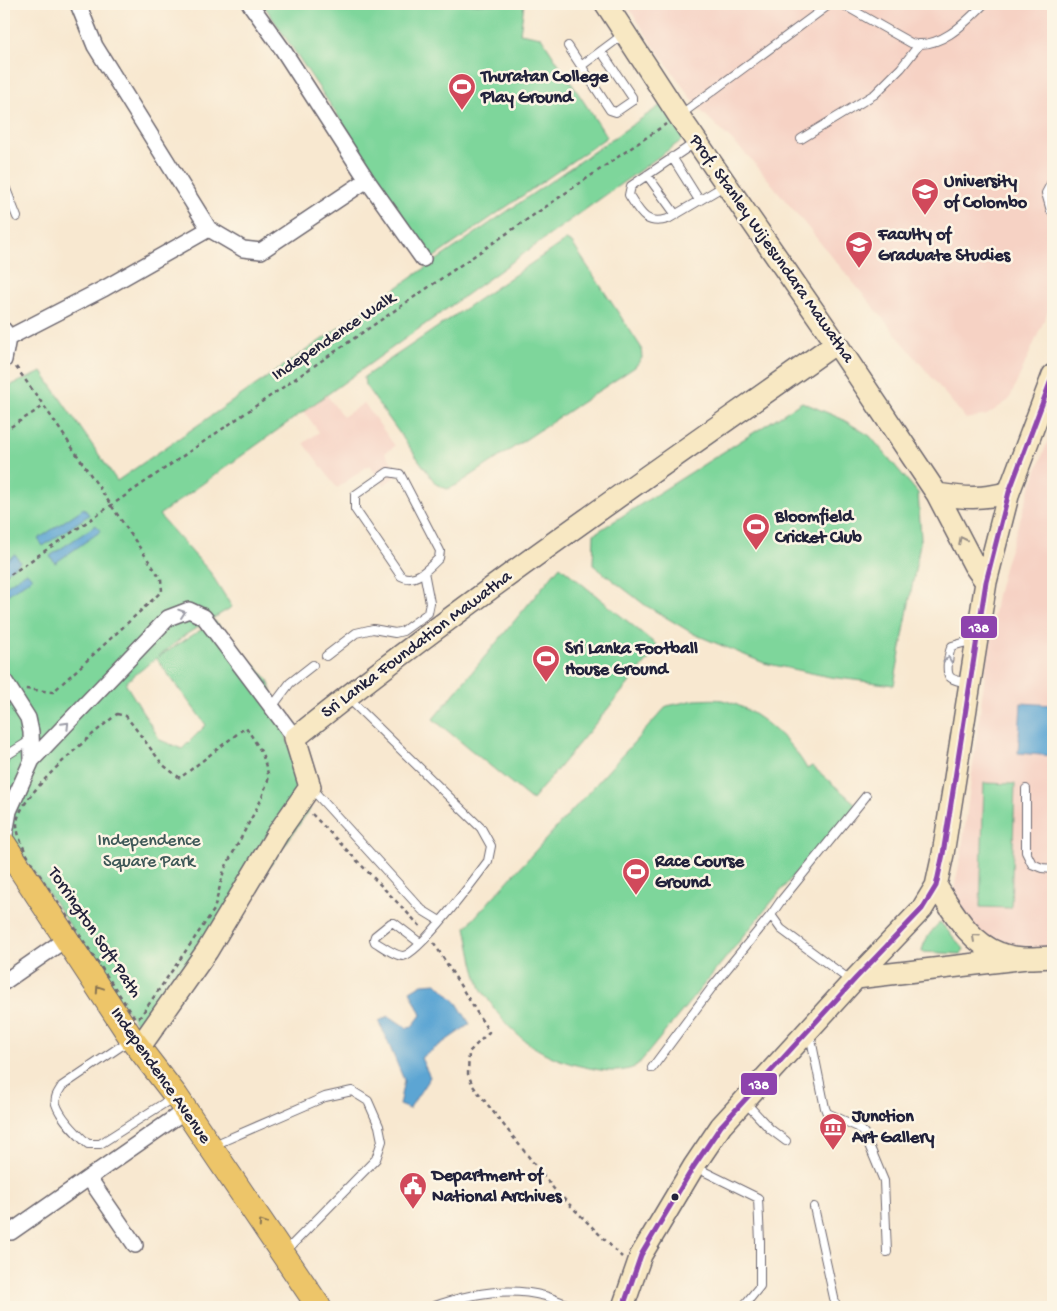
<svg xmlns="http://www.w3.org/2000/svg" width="1057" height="1311" font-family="'Gochi Hand',sans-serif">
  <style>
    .built { fill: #f6d2c4 }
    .green { fill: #7ed69b; stroke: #507c6b; fill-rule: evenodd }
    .water { fill: #5ca5d3; stroke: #3f6487 }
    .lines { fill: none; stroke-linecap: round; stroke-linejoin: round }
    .lane-casing { stroke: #6d676f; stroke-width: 10 }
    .street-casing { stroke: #6d676f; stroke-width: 18 }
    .secondary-casing { stroke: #6d676f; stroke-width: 24 }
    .primary-casing { stroke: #6d676f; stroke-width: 26 }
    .path { stroke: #6d676f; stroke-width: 2.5; stroke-dasharray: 4 4; stroke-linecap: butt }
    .lane { stroke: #fff; stroke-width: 8 }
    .street { stroke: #fff; stroke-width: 15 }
    .secondary { stroke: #f8e8c3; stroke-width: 21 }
    .primary { stroke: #edc569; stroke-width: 24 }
    .bus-1-casing { stroke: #fcf5e5; stroke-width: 9 }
    .bus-1 { stroke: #8e44ad; stroke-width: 5 }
    .oneway { stroke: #988f86 }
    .oneway2 { stroke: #9c9ca7 }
    .oneway3 { stroke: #887452 }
    .bus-dot { fill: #22223b; stroke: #fcf5e5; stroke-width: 2 }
    .labels { text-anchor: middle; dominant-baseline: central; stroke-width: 5; stroke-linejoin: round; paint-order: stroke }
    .poi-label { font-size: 18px; font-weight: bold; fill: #22223b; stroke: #fcf5e5; text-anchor: start }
    .street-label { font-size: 18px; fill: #22223b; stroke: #fcf5e5 }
    .park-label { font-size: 18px; fill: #3e5858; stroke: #fcf5e5 }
    .line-badge { stroke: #fcf5e5; stroke-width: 2 }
    .badge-label { font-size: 14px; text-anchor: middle; font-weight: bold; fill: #fff }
  </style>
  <rect width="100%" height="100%" fill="#fcf5e5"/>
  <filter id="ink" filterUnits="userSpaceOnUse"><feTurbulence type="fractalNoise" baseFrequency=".02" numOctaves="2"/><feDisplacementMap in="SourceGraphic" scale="10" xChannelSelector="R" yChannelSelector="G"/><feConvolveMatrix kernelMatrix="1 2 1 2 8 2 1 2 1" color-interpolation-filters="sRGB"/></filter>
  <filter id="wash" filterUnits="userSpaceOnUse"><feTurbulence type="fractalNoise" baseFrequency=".0096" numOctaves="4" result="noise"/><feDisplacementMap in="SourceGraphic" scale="20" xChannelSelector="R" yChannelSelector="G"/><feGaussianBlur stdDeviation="1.12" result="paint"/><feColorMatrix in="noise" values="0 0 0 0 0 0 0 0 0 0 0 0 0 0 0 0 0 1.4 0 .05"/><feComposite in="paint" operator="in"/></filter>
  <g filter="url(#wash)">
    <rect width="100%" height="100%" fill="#f8e8d0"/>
    <path class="built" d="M626,4H1053V300L1009,400L987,415L966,419L752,160L699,109L651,42Z
      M320,386L343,417L364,403L395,446L385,453L400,473L384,485L369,465L337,488L304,443L319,432L297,402Z
      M1053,427V952L1001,948L969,924L953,893L961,857L990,636L997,595L1005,564L1031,486Z"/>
    <path class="green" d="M263,4H524L520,33L541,37L607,137L430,260L372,167Z
      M664,103L685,138L159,515L210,572L232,607L185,635L158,657L215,621L268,680L310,809L229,924L143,1034L4,828V388L42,372L117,481ZM156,658L206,725L182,749L160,740L125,683Z
      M566,240L572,243L641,347L642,358L635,367L457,485L447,489L436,484L365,385L364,377Z
      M802,402L842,419L870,436L918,493L921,538L894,685L830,677L764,663L694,634L645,605L593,565L594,534Z
      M560,566L659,647L532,800L433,719Z
      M695,700C704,700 717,698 726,701C756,709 793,742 807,769L812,766L857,805L809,863L811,854L637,1066C621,1074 602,1071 585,1067C544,1059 512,1037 490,1002C487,997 482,992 480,986C473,967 470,947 466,927L667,706Z
      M984,783L1015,784L1011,908L980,907Z
      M940,922L964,949L961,954L922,952C923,941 932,930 940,922Z"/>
    <path class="water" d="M84,508L89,515L43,546L38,539Z
      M96,525L101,531L55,563L50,556Z
      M15,554L20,562L4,574V562Z
      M27,572L32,578L4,597V587Z
      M1021,703L1053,705V756L1018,753Z
      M437,983L457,1003L470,1024L421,1058L430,1077L409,1109L399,1105L404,1080L379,1021L389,1016L407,1028L412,1027L421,1015L410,991L422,984Z"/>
  </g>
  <g filter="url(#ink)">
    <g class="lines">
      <defs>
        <path id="lane" d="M842,4L911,43C940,50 966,22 984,4
          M1050,4L1053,9
          M568,46L610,110L616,112L632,101V97L601,51
          M581,66L624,34
          M680,115L830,4
          M801,139L875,94L901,68L919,45
          M696,142L631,186L629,195C640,212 645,226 668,219L724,186
          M672,157L699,200
          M647,175L676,215
          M4,184L17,217
          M1051,211L1046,193L1053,180
          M388,472L400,474L440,551L439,558C429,568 415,584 401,576L355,509V495Z
          M326,656L356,633L373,629L395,633L403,631L428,613L430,603L424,572
          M968,683C952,679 946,681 948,662C949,656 949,651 952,646L974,640
          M348,698L481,828L491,846L488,861C477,876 418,955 403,956C395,956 382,946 375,942L374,939L375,936L391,923H394L420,943
          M272,707L290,683L313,665
          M4,757L31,740
          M311,788L422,910L440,921
          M1026,789V852L1032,864L1042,868L1053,869
          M851,981L781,929L771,915L780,902L866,796
          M810,1034L825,1108L827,1113L858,1127L864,1133L884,1181L887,1252
          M130,1040L62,1086C59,1091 54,1097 56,1104C61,1119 77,1134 88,1144H100L174,1097
          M652,1068L713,986L771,915
          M745,1102L770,1129L786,1141
          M214,1145L325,1097L352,1091L368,1101L379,1126L382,1141L376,1159L284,1253
          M695,1167L758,1198L760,1242V1286L743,1307
          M814,1207L836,1307
          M432,1307C467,1294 508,1286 545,1296C555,1299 565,1304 574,1307"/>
        <path id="street" d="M78,4L95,46L209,229L243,249L261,251L367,180
          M250,4L283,50L367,180L423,259
          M4,330L8,338L4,360
          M8,338L105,288L209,229
          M4,680L28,718L31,732L32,760L9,811L4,840
          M32,760L168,618L189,610L204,617L295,738
          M4,982L66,939
          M89,1178L135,1245
          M11,1232L186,1110"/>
        <path id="secondary" d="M606,4L679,116L836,343L937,494L974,565L986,582
          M937,494C964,498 982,500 1009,492
          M936,886C953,911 969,942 999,953C1016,960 1036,958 1053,957
          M856,978L1027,958
          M139,1048L207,951L278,833L310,787L295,738C469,598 654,472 836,343
          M623,1307L641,1255L694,1166L721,1126L856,978L922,909L936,886L943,854L986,582L1009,492L1053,375"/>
        <path id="primary" d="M4,844L132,1039L176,1096L319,1307"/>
      </defs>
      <use href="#lane" class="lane-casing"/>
      <use href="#street" class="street-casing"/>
      <use href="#secondary" class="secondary-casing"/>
      <use href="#primary" class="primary-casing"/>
      <path class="path" d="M16,367L44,406
        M4,431L44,406L161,579L162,591L53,692L25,689
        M4,579L666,124
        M4,659L10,668
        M117,714L126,716L163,765L180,778L246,727L262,753L269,777L261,800L224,870L214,910L140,1017L135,1018L33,865C26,853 17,838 17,823C18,795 95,732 117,714Z
        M312,814L421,927
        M434,943L489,1032L469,1052L468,1074L473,1086L554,1189L622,1257"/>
      <use href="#lane" class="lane"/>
      <use href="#street" class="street"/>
      <use href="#secondary" class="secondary"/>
      <use href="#primary" class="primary"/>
      <defs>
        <path id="bus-1" d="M623,1307L641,1255L694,1166L721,1126L856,978L922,909L936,886L943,854L986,582L1009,492L1053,375"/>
      </defs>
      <use href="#bus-1" class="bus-1-casing"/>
      <use href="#bus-1" class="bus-1"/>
    </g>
    <defs><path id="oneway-chevron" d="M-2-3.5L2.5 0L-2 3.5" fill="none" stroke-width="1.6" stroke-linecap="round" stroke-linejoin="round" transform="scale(1.25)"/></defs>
    <g class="oneway">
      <use href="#oneway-chevron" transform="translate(962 540) rotate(-117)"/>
      <use href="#oneway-chevron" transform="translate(975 937) rotate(-138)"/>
    </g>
    <g class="oneway2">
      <use href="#oneway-chevron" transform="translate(182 613) rotate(-19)"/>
      <use href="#oneway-chevron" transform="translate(948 660) rotate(-83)"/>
      <use href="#oneway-chevron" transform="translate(66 725) rotate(-46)"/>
    </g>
    <g class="oneway3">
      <use href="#oneway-chevron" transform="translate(99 989) rotate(-124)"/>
      <use href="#oneway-chevron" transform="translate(262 1223) rotate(-124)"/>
    </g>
  </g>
  <defs>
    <symbol id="stadium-pin" viewBox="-11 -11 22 30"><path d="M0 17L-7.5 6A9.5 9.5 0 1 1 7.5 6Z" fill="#d1495b" stroke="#fcf5e5"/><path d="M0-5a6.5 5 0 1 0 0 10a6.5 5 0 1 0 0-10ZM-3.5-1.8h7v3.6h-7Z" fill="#fff"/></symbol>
    <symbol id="university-pin" viewBox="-11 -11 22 30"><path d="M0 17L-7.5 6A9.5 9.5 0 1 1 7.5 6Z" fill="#d1495b" stroke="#fcf5e5"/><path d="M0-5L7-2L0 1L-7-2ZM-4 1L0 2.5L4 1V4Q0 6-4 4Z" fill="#fff"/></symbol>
    <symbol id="museum-pin" viewBox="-11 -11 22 30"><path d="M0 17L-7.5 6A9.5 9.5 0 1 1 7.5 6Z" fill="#d1495b" stroke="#fcf5e5"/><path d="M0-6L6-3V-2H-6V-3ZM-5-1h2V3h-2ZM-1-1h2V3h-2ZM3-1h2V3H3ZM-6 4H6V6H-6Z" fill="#fff"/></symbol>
    <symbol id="civic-pin" viewBox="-11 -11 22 30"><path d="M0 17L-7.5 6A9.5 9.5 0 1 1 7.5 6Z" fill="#d1495b" stroke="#fcf5e5"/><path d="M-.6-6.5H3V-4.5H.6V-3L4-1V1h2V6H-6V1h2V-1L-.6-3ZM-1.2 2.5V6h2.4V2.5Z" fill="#fff"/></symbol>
  </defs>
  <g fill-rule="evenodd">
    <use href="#stadium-pin" x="446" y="71" width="32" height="43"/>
    <use href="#university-pin" x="909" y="176" width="32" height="43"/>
    <use href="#university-pin" x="843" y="229" width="32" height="43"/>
    <use href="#stadium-pin" x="740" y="511" width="32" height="43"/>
    <use href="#stadium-pin" x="530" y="643" width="32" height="43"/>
    <use href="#stadium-pin" x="620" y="856" width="32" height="43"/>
    <use href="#museum-pin" x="817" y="1111" width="32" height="43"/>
    <use href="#civic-pin" x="397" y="1170" width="32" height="43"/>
  </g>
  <circle class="bus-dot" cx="675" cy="1197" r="4.5"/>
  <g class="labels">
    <g class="poi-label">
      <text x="481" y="77">Thuratan College<tspan x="481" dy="21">Play Ground</tspan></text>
      <text x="944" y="182">University<tspan x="944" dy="21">of Colombo</tspan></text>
      <text x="878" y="235">Faculty of<tspan x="878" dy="21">Graduate Studies</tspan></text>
      <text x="775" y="517">Bloomfield<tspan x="775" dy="21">Cricket Club</tspan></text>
      <text x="565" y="649">Sri Lanka Football<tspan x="565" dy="21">House Ground</tspan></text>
      <text x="655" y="862">Race Course<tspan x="655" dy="21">Ground</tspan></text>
      <text x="852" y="1117">Junction<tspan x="852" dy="21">Art Gallery</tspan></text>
      <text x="432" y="1176">Department of<tspan x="432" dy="21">National Archives</tspan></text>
    </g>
    <g class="street-label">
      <text transform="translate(771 249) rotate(55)">Prof. Stanley Wijesundara Mawatha</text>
      <text transform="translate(334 337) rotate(-34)">Independence Walk</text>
      <text transform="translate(417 645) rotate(-37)">Sri Lanka Foundation Mawatha</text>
      <text transform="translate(94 933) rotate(56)">Torrington Soft Path</text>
      <text transform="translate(160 1076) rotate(55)">Independence Avenue</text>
    </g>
    <g class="park-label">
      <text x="149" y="841">Independence<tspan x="149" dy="21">Square Park</tspan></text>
    </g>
  </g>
  <g class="line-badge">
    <rect x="960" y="615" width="38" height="24" rx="5" fill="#8e44ad"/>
    <rect x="740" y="1072" width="38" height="24" rx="5" fill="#8e44ad"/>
  </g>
  <g class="badge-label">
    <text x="979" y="632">138</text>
    <text x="759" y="1089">138</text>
  </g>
  <rect width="1057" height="1311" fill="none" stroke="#fcf5e5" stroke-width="20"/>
</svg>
